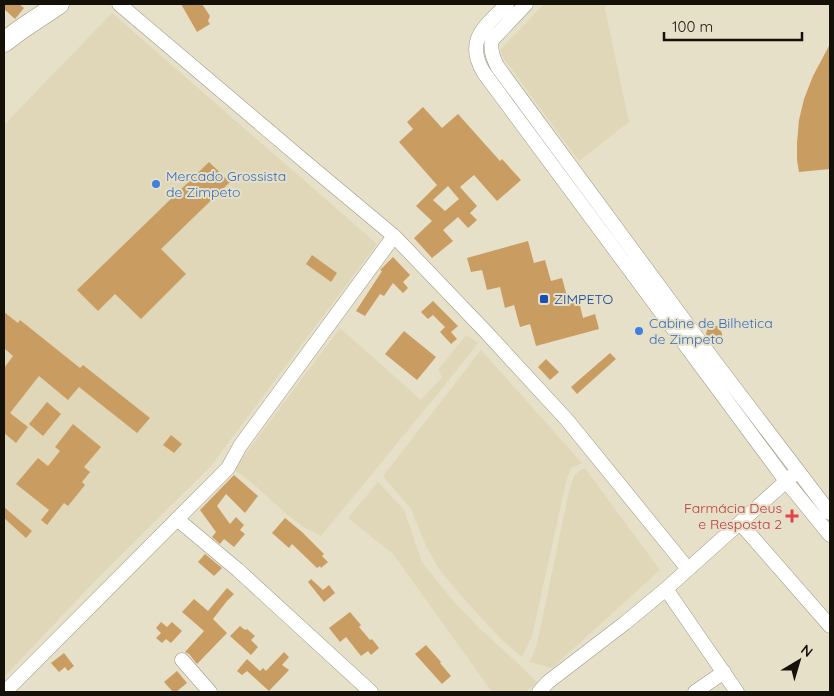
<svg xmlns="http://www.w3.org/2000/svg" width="834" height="696" font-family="Quicksand,sans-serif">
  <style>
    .built { fill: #e0d7b8 }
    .building { fill: #c99d61; fill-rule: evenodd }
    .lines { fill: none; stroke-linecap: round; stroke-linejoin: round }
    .minor-casing { stroke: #9e9881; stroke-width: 15 }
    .highway-casing { stroke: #9e9881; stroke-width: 21 }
    .minor { stroke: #fff; stroke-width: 14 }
    .highway { stroke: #fff; stroke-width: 20 }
    .shop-dot { fill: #3f7fe0; stroke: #e6e0c8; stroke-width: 2 }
    .transit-dot { fill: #1a4fb4; stroke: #e6e0c8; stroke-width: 2 }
    .health-dot { fill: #e0444e; stroke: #e6e0c8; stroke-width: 2 }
    .labels { text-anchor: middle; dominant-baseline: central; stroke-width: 4; stroke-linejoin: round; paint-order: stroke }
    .shop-label { font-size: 14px; fill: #366cbe; stroke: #e6e0c8; text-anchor: start }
    .transit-label { font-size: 14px; fill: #164399; stroke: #e6e0c8; text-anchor: start }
    .health-label { font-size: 14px; fill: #be3a42; stroke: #e6e0c8; text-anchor: end }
  </style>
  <rect width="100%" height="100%" fill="#e6e0c8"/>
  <path class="built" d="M544,4H604L629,122L579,161L502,56L501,49Z
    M112,13L377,244L211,466L94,582L4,677V125Z
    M340,328L421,400L442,377L438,370L466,335L478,343L436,396L321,536L302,526L285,513L257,487L234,469Z
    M481,350L582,463L571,468L566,482L532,636L522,657L500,638L463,598L439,569L426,546L411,509L383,476Z
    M585,468L660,570L552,668L530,662L537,644L569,491L574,476L579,471Z
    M378,482L404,510L422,562L450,597L479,628L512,658L538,683L525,692H492L393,554L348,518Z"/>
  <path class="building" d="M4,4H19L24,8L15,19L4,9Z
    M181,4H202L210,16L208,21L210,24L197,32Z
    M830,44V169L799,172L797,160V143L799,120L804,99L813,76Z
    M423,107L442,128L458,114L500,161L502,159L521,180L497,201L474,175L460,187L477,206L470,213L477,220L468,228L458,217L443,230L453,241L432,258L414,238L432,221L416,206L437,185L399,142L413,129L407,122ZM448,186L459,199L445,211L433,200Z
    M209,162L230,182L161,249L186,274L141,319L115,294L98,311L77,290Z
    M528,241L534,263L545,260L551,281L562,278L568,300L578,297L583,318L595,314L599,329L536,346L530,324L520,327L514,305L505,308L500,287L487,290L482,270L471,272L467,258Z
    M312,255L337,273L331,282L306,264Z
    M393,257L410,275L403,282L408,288L403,293L393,283L384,296L380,294L365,316L356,311L382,271L380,270Z
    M433,301L458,326L451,332L457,339L451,344L440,332L445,327L433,315L428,319L421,312Z
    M4,312L18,323L20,320L80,368L83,365L150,418L137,433L79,387L68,400L39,376L10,413L28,427L16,443L4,433V368L13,356L4,348Z
    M713,325L717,326L722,333V337L715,341H711L706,334L707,330Z
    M404,331L436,357L417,380L385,354Z
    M610,353L616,359L577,394L571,387Z
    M546,359L559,372L550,380L538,367Z
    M47,402L61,414L43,436L29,424Z
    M73,424L101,447L84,467L90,472L82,482L85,485L68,506L64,503L47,525L41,520L49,510L16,484L38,458L48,466L60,451L55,447Z
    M171,435L182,444L174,453L163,445Z
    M234,475L258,496L245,513L226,494L217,506L230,524L236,517L244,525L240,530L245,534L234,547L224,539L220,544L212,537L216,532L200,510Z
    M4,507L32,531L26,538L4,518Z
    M285,518L302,532L324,554L322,556L328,562L321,568L320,566L317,568L292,544L289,548L272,533Z
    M205,554L222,568L214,576L198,562Z
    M311,579L323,590L329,585L335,593L324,602L308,582Z
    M227,588L234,594L227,601L213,619L227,633L197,664L189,654L185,652L204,631L182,612L194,599L208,611Z
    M350,612L361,625L359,627L370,640L372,639L379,648L371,655L368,651L361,656L346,637L340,642L329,628Z
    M161,622L167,627L172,622L182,631L171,643L166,639L162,643L156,638L161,633L156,628Z
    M240,626L245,630L247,629L255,636L251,640L258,647L251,655L230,636Z
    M426,645L441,662L440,663L451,676L442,684L415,654Z
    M284,652L289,657L282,665L289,670L269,691L247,671L242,675L237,671L247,659L260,671L263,668L266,671Z
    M64,653L74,666L68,671L65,667L59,672L51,663Z
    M177,671L187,683L176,692H173L164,682Z"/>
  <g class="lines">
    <defs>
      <path id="minor" d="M119,4L303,160L394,236L485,331L567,420L688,569
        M507,4C485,27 464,40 484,73L786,481L830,535
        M526,4L492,40C490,50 493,57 497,66L715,362L830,513
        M177,519L238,570L371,692
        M740,523L830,626
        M666,589L737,692
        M182,660L210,692
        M5,692L228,468L240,446L394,236
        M539,692L548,682L625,623L666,589L793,475
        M695,692L724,672"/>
      <path id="highway" d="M4,42L20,30L59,4"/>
    </defs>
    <use href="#minor" class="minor-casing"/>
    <use href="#highway" class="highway-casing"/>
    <use href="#minor" class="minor"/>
    <use href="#highway" class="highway"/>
  </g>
  <g class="shop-dot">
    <circle cx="156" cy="184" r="5"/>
    <circle cx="639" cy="331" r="5"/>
  </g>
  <rect class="transit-dot" x="539" y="294" width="10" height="10" rx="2.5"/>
  <path class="health-dot" d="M789.5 508.5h5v5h5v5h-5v5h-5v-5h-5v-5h5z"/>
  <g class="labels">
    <g class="shop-label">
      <text x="166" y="176">Mercado Grossista<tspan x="166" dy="16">de Zimpeto</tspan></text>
      <text x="649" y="323">Cabine de Bilhetica<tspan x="649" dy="16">de Zimpeto</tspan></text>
    </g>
    <g class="transit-label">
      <text x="554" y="299">ZIMPETO</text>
    </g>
    <g class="health-label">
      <text x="782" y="508">Farmácia Deus<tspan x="782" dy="16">e Resposta 2</tspan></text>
    </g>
  </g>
  <rect width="834" height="696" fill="none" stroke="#141109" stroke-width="10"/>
  <g transform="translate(799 661) rotate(38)" stroke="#e6e0c8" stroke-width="4" paint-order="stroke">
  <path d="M0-4L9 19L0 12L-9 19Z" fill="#141109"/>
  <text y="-8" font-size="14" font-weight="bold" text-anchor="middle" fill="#141109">N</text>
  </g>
  <path d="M664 32v8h138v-8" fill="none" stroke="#141109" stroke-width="2.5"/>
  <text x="672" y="32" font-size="15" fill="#141109" stroke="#e6e0c8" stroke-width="4" paint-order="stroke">100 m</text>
</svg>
